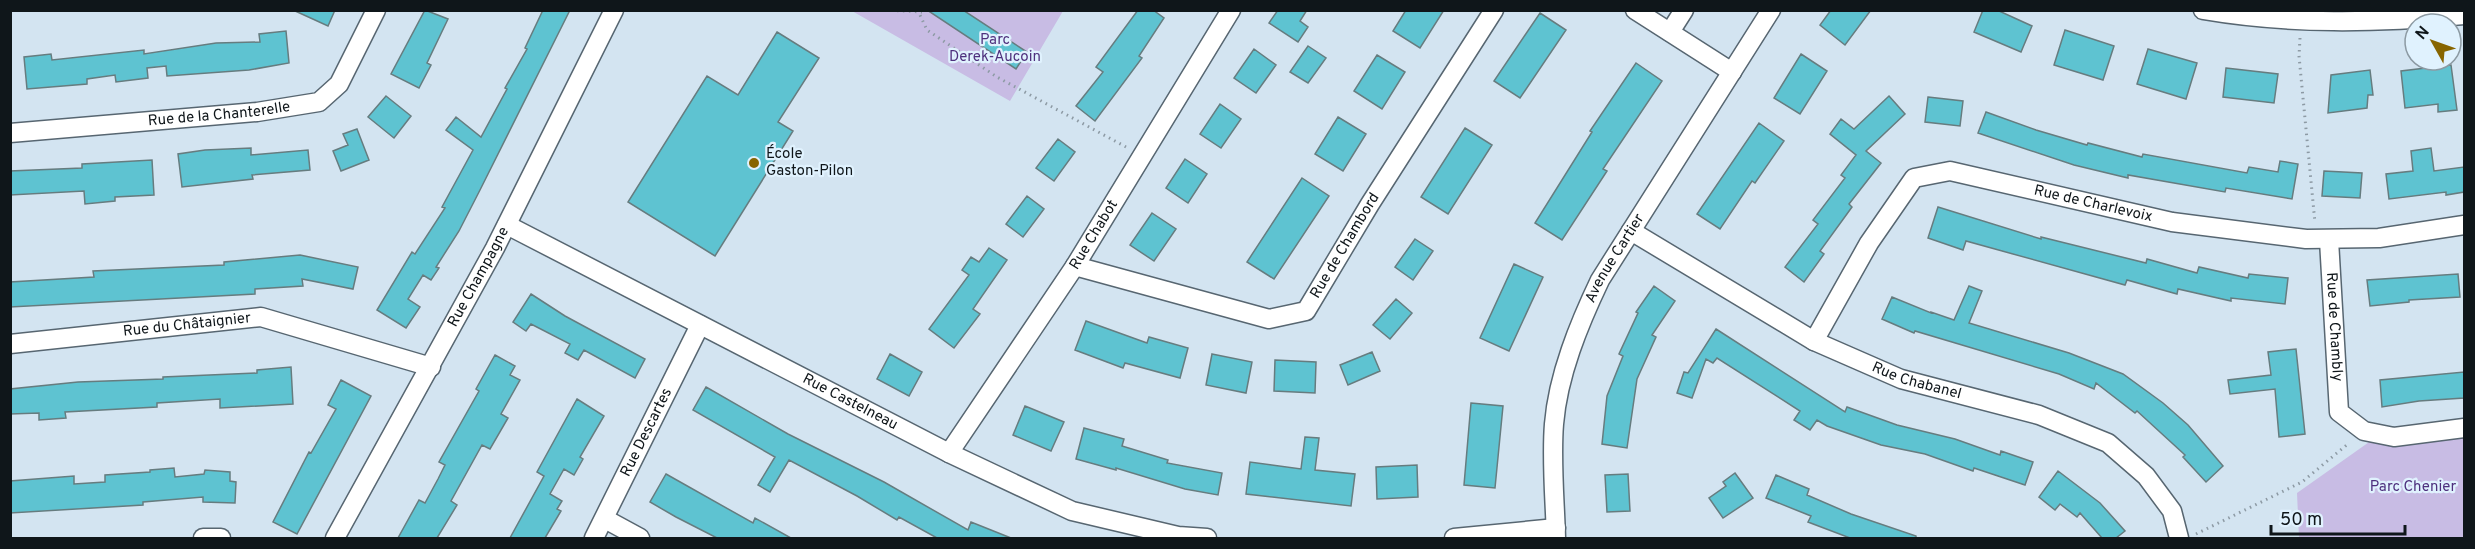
<svg xmlns="http://www.w3.org/2000/svg" width="2475" height="549" font-family="Overpass,sans-serif">
  <style>
    .green { fill: #c8bce4 }
    .building { fill: #5ec3d1; stroke: #667c7f; stroke-width: 1.5 }
    .lines { fill: none; stroke-linecap: round; stroke-linejoin: round }
    .minor-casing { stroke: #576671; stroke-width: 21 }
    .path { stroke: #8d9aa4; stroke-width: 3; stroke-dasharray: 1.5 4.5; stroke-linecap: butt }
    .minor { stroke: #fff; stroke-width: 18 }
    .poi-dot { fill: #876500; stroke: #e0f2fe; stroke-width: 2 }
    .labels { text-anchor: middle; dominant-baseline: central; stroke-width: 4.5; stroke-linejoin: round; paint-order: stroke }
    .park-label { font-size: 15px; fill: #4e307d; stroke: #e0f2fe }
    .street-label { font-size: 15px; fill: #0f161a; stroke: #e0f2fe }
    .poi-label { font-size: 15px; fill: #0f161a; stroke: #e0f2fe; text-anchor: start }
  </style>
  <rect width="100%" height="100%" fill="#d3e4f1"/>
  <path class="green" d="M852,11H1063L1010,101Z
    M2464,429V538H2299L2297,493L2372,440Z"/>
  <path class="building" d="M293,10H335L328,26Z
    M425,10L448,19L427,63L431,65L419,88L391,74Z
    M543,10H570L480,190L459,231L436,267L439,268L431,280L423,275L408,299L420,307L406,328L377,310L412,252L415,254L445,208L442,207L473,150L446,130L456,117L481,137L507,89L505,88L527,49L525,48Z
    M927,10H963L1027,52L1016,69Z
    M1138,10H1153L1164,18L1139,56L1142,58L1095,121L1076,106L1103,72L1096,67Z
    M1278,10H1307L1300,21L1308,27L1298,42L1269,23Z
    M1406,10H1444L1420,48L1393,31Z
    M1831,10H1871L1845,45L1820,25Z
    M1983,10H1997L2032,26L2021,52L1974,32Z
    M1540,13L1566,30L1520,98L1494,81Z
    M2065,30L2114,46L2103,80L2054,65Z
    M286,31L289,63L249,70L167,76L166,66L147,68L148,78L116,82L115,75L87,79V84L27,89L24,57L51,54L52,60L144,50V54L216,43L260,42L259,34Z
    M777,32L819,58L778,122L793,131L715,256L628,202L707,76L738,95Z
    M1308,46L1326,58L1308,83L1290,72Z
    M1254,49L1276,65L1256,93L1234,78Z
    M2148,49L2197,63L2186,99L2137,84Z
    M1801,54L1827,71L1800,114L1774,98Z
    M1377,55L1405,72L1382,109L1354,91Z
    M1636,63L1662,81L1603,169L1607,171L1562,240L1535,223L1592,132L1590,131Z
    M2451,65L2457,110L2438,112V104L2405,108L2401,71Z
    M2226,68L2278,74L2274,103L2223,97Z
    M2370,70L2373,95H2368L2367,108L2328,113L2331,75Z
    M386,96L411,116L394,138L368,117Z
    M1889,96L1905,114L1866,151L1881,163L1849,204L1852,207L1820,251L1824,254L1804,282L1785,267L1818,224L1813,220L1845,178L1841,175L1856,155L1830,134L1841,119L1854,129Z
    M1928,97L1963,101L1960,126L1925,122Z
    M1220,104L1241,119L1221,148L1200,134Z
    M1986,112L2036,130L2087,145L2088,143L2142,157L2143,154L2247,173L2249,167L2278,172L2280,161L2298,164L2292,199L2226,188L2225,192L2128,175V178L2074,165L1978,133Z
    M1338,117L1366,134L1343,171L1315,154Z
    M1759,123L1784,141L1755,183L1752,181L1720,229L1697,214Z
    M1465,128L1492,145L1448,214L1421,197Z
    M357,129L369,160L341,171L333,151L348,145L343,134Z
    M1058,139L1075,152L1054,181L1036,168Z
    M251,148V155L308,150L310,170L252,175L253,179L182,187L178,154L205,150Z
    M2431,148L2434,171L2464,167V192L2446,195V192L2389,199L2386,174L2413,171L2411,151Z
    M1185,159L1207,174L1188,203L1166,188Z
    M152,160L154,195L115,197V201L85,204L84,191L10,195V171L82,168V164Z
    M2324,171L2362,173L2360,198L2322,196Z
    M1302,178L1329,196L1274,279L1247,262Z
    M1027,196L1044,209L1023,237L1006,224Z
    M1938,207L2041,239V237L2146,263L2147,259L2197,273L2199,267L2248,278L2249,274L2288,278L2285,304L2231,298V301L2178,289L2177,294L2127,280L2125,285L1966,241L1963,250L1928,238Z
    M1152,213L1176,229L1154,261L1130,245Z
    M1415,239L1433,251L1413,280L1395,267Z
    M989,248L1007,260L973,309L980,314L954,348L929,329L969,275L962,270L971,257L979,262Z
    M300,255L358,267L353,289L302,279L303,286L255,289V294L10,307V282L94,277L93,271L224,265V262Z
    M1514,264L1543,277L1509,351L1480,338Z
    M2458,274L2460,297L2409,300V302L2370,306L2367,280Z
    M1654,286L1675,301L1652,335L1656,337L1637,379L1627,448L1602,444L1607,396L1623,356L1619,354L1638,313L1636,312Z
    M1969,286L1982,291L1969,323L2069,353L2123,374L2163,403L2188,425L2223,466L2206,482L2183,457L2185,455L2137,411L2135,413L2096,383L2094,389L2059,374L1915,331L1914,333L1882,319L1892,297L1931,313V312L1954,320Z
    M531,294L565,316L645,359L635,378L584,350L578,360L565,353L570,344L531,324L526,331L513,322Z
    M1396,299L1412,313L1390,339L1373,325Z
    M1086,321L1147,343L1149,337L1188,348L1180,378L1125,363L1123,368L1075,350Z
    M1716,329L1845,412L1847,407L1897,425L1955,439L2000,455L2001,451L2033,462L2025,485L1974,468L1973,471L1925,454L1881,445L1827,426L1817,420L1810,430L1794,420L1800,411L1717,358L1713,363L1706,359L1692,398L1677,393L1684,372L1688,373Z
    M2296,349L2305,434L2279,437L2275,389L2230,394L2228,380L2271,375L2268,352Z
    M1372,352L1380,371L1348,385L1340,365Z
    M890,354L922,372L909,396L877,379Z
    M1212,354L1252,362L1246,393L1206,385Z
    M495,355L515,366L510,375L520,380L501,414L508,418L490,449L482,445L451,501L457,505L437,538H398L419,500L425,503L438,479L445,465L439,462L479,391L476,389Z
    M1275,360L1316,362L1315,393L1274,391Z
    M291,367L293,404L220,408V399L157,403V407L65,412L66,418L39,420V413L10,414V389L78,382L163,379V377L257,373V370Z
    M2464,372V398L2419,401L2382,407L2380,380Z
    M341,380L371,396L297,534L273,522L309,452L311,453L336,409L328,405Z
    M706,387L788,434L884,482L968,530L971,522L1011,538H937L899,517L897,520L857,496L789,460L770,492L758,485L775,457L693,410Z
    M577,399L604,416L580,457L583,459L574,475L564,469L550,494L562,501L557,509L561,511L545,538H510L544,476L537,472Z
    M1471,403L1503,406L1495,488L1464,485Z
    M1025,406L1064,422L1051,451L1013,435Z
    M1084,428L1124,439L1122,446L1168,460L1167,463L1222,473L1218,495L1185,489L1116,468V470L1076,459Z
    M1305,437L1319,438L1315,470L1355,474L1351,506L1246,494L1250,462L1301,469Z
    M1417,465L1418,497L1377,499L1376,467Z
    M174,468L175,477L204,474L205,470L230,472V481L236,482L235,503L203,502V497L143,502V505L10,513V481L74,476V484L105,482V475L150,472V470Z
    M2058,471L2100,503L2125,531L2116,538H2102L2080,513L2077,517L2060,504L2055,510L2039,497Z
    M1735,473L1753,498L1723,518L1709,498L1726,486L1723,482Z
    M666,474L753,523L755,518L791,538H717L676,517L650,502Z
    M1628,474L1630,511L1607,512L1605,475Z
    M1776,475L1809,489L1807,495L1851,514L1916,536V538H1850L1808,522L1811,516L1766,498Z"/>
  <g class="lines">
    <defs>
      <g id="minor">
        <path d="M1635,10L1732,72"/>
        <path d="M2203,10C2291,25 2377,23 2464,15"/>
        <path d="M1670,32L1684,10"/>
        <path id="s1" d="M10,133L257,112L319,102L339,84L376,10"/>
        <path id="s2" d="M507,225L949,453L1072,511L1178,536L1207,538"/>
        <path id="s3" d="M1631,231L1814,341L1901,379L2039,415L2108,443L2146,476L2172,511L2179,538"/>
        <path id="s4" d="M2329,240L2339,412L2364,431L2394,437L2464,428"/>
        <path id="s5" d="M1075,266L1269,319L1306,311L1370,204L1494,10"/>
        <path id="s6" d="M1814,341L1869,243L1914,178L1950,171L2172,222L2306,239L2379,238L2464,225"/>
        <path id="s7" d="M10,344L261,317L431,367"/>
        <path id="s8" d="M949,453L1075,266L1231,10"/>
        <path d="M605,519L640,538"/>
        <path d="M203,538H221"/>
        <path id="s9" d="M335,538L495,248L614,10"/>
        <path id="s10" d="M594,538L700,325"/>
        <path d="M1454,538L1556,528"/>
        <path id="s11" d="M1556,538C1555,501 1551,461 1554,424C1558,375 1579,324 1600,280L1771,10"/>
      </g>
    </defs>
    <use href="#minor" class="minor-casing"/>
    <path class="path" d="M885,10L922,12
      M923,10L920,15L927,30L997,77L1126,147
      M2300,38L2299,56L2315,223
      M2196,534L2302,482L2349,443"/>
    <use href="#minor" class="minor"/>
  </g>
  <circle class="poi-dot" cx="754" cy="163" r="6"/>
  <g class="labels">
    <g class="park-label">
      <text x="995" y="40">Parc<tspan x="995" dy="17">Derek-Aucoin</tspan></text>
      <text x="2413" y="487">Parc Chenier</text>
    </g>
    <g class="street-label">
      <text stroke="none"><textPath href="#s1" startOffset="210">Rue de la Chanterelle</textPath></text>
      <text stroke="none"><textPath href="#s6" startOffset="375">Rue de Charlevoix</textPath></text>
      <text stroke="none"><textPath href="#s8" startOffset="262">Rue Chabot</textPath></text>
      <text stroke="none"><textPath href="#s5" startOffset="315">Rue de Chambord</textPath></text>
      <text stroke="none"><textPath href="#s11" startOffset="292">Avenue Cartier</textPath></text>
      <text stroke="none"><textPath href="#s9" startOffset="298">Rue Champagne</textPath></text>
      <text stroke="none"><textPath href="#s7" startOffset="178">Rue du Châtaignier</textPath></text>
      <text stroke="none"><textPath href="#s4" startOffset="87">Rue de Chambly</textPath></text>
      <text stroke="none"><textPath href="#s3" startOffset="324">Rue Chabanel</textPath></text>
      <text stroke="none"><textPath href="#s2" startOffset="386">Rue Castelneau</textPath></text>
      <text stroke="none"><textPath href="#s10" startOffset="118">Rue Descartes</textPath></text>
    </g>
    <g class="poi-label">
      <text x="766" y="154">École<tspan x="766" dy="17">Gaston-Pilon</tspan></text>
    </g>
  </g>
  <rect width="2475" height="549" fill="none" stroke="#0f161a" stroke-width="24"/>
  <g transform="translate(2433 42) rotate(310)"><circle r="28" fill="#e0f2fe" stroke="#8c9aa3" stroke-width="1.5"/>
  <path d="M0-4.5L10 22L0 15L-10 22Z" fill="#876500"/>
  <text y="-9" font-size="16" font-weight="bold" text-anchor="middle" fill="#0f161a">N</text>
  </g>
  <path d="M2271 525v9h134v-9" fill="none" stroke="#0f161a" stroke-width="3"/>
  <text x="2280" y="525" font-size="18" fill="#0f161a" stroke="#e0f2fe" stroke-width="4.5" paint-order="stroke">50 m</text>
</svg>
